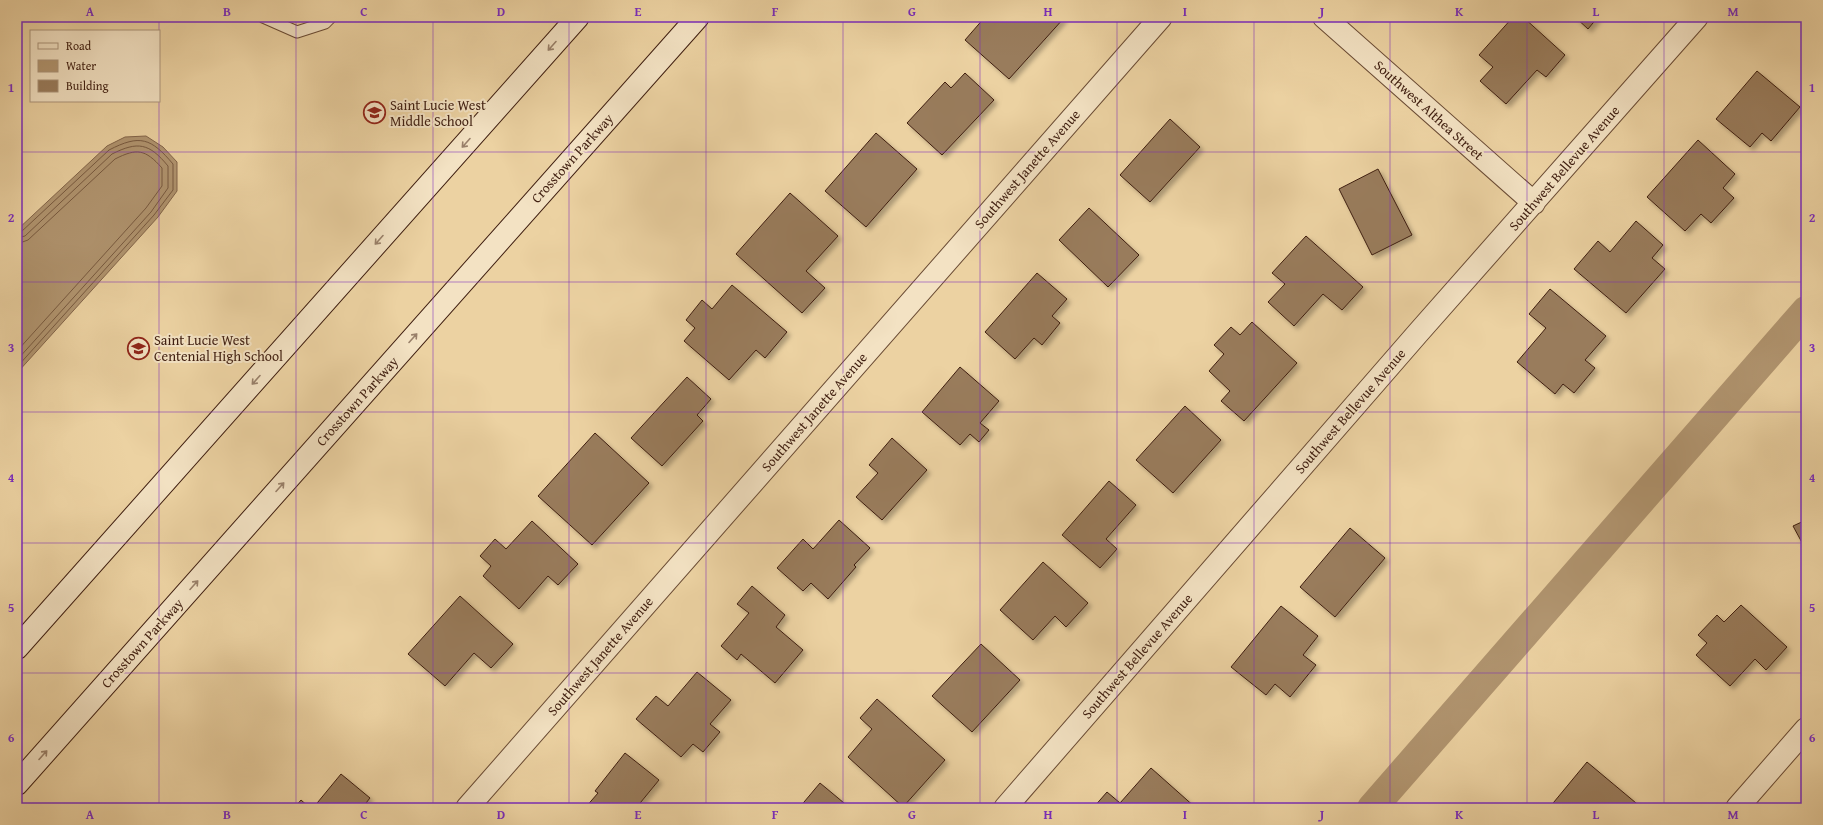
<svg xmlns="http://www.w3.org/2000/svg" width="1823" height="825" font-family="'Gentium Book Plus',serif">
  <style>
    .water { fill: #b19570; stroke: #83654a }
    .lines { fill: none; stroke-linecap: round; stroke-linejoin: round }
    .shore { stroke: #785a40; stroke-width: 1 }
    .canal { stroke: #b19570; stroke-width: 30 }
    .building { fill: #997c5c; stroke: #3f1e10; filter: url(#shadow) }
    .lane-casing { stroke: #6a4b34; stroke-width: 13 }
    .street-casing { stroke: #6a4b34; stroke-width: 24 }
    .secondary-casing { stroke: #3f1e10; stroke-width: 24 }
    .lane { stroke: #f3e2c3; stroke-width: 11 }
    .street { stroke: #f3e2c3; stroke-width: 22 }
    .secondary { stroke: #f3e2c3; stroke-width: 22 }
    .oneway { stroke: #99806a }
    .grid { fill: none; stroke: #7b2cbf; stroke-width: 1; stroke-opacity: 0.55 }
    .labels { text-anchor: middle; dominant-baseline: central; stroke-width: 4; stroke-linejoin: round; paint-order: stroke }
    .poi-label { font-size: 14px; fill: #3f1e10; stroke: #f3e2c3; text-anchor: start }
    .street-label { font-size: 14px; fill: #3f1e10; stroke: #f3e2c3 }
    .neatline { fill: none; stroke: #7b2cbf; stroke-width: 1.5 }
    .grid-label { font-size: 13px; text-anchor: middle; font-weight: bold; fill: #7b2cbf }
  </style>
  <defs>
    <filter id="shadow"><feDropShadow dx="3.5" dy="3.5" stdDeviation="2" flood-color="#0004"/></filter>
  </defs>
  <rect width="100%" height="100%" fill="#ecd2a2"/>
  <filter id="stains"><feTurbulence type="fractalNoise" baseFrequency=".005" numOctaves="4"/><feColorMatrix values="0 0 0 0 .2 0 0 0 0 .09 0 0 0 0 .02 0 0 0 .5 -.17"/></filter>
  <radialGradient id="worn" r=".72"><stop offset=".6" stop-color="#630" stop-opacity="0"/><stop offset="1" stop-color="#630" stop-opacity=".3"/></radialGradient>
  <path class="water" d="M146,136L163,147L177,162V191L158,217L17,373V230L107,146L125,137Z"/>
  <g class="lines">
    <path class="shore" d="M17,233L21,232L109,150C140,134 151,138 173,164V190L154,215L17,367
      M17,238L25,236L112,154C138,141 149,143 168,166V188L151,212L17,360
      M17,244L28,240L115,159C137,148 145,149 162,168V186L146,208L17,351"/>
    <path class="canal" d="M1372,808L1806,311"/>
  </g>
  <path class="building" d="M985,17H1062L1064,18L1009,79L965,40Z
    M1513,17H1523L1565,55L1546,77L1537,70L1506,104L1480,81L1493,67L1479,55Z
    M1575,17H1598L1588,29Z
    M1757,71L1800,107L1771,141L1762,133L1750,147L1716,119Z
    M965,73L994,100L942,155L907,123L945,82L951,88Z
    M1170,119L1200,147L1150,202L1120,175Z
    M876,133L917,169L866,227L825,191Z
    M1698,140L1735,174L1723,188L1734,198L1711,223L1701,214L1685,231L1647,197Z
    M1378,169L1412,235L1372,255L1339,189Z
    M790,193L838,236L806,271L825,288L802,313L736,254Z
    M1089,208L1139,255L1108,287L1059,240Z
    M1636,221L1663,245L1652,258L1665,269L1626,313L1574,269L1598,241L1610,252Z
    M1306,236L1363,287L1342,310L1323,294L1294,326L1268,302L1285,284L1272,273Z
    M1037,273L1067,299L1052,316L1060,323L1042,345L1034,338L1015,359L985,332Z
    M732,285L787,332L765,358L756,350L729,380L684,341L695,328L686,320L702,300L712,309Z
    M1550,289L1606,336L1585,360L1595,368L1574,393L1563,384L1555,394L1517,362L1546,328L1529,314Z
    M1252,322L1297,363L1244,421L1221,401L1230,391L1209,371L1224,354L1214,345L1231,327L1240,335Z
    M960,367L999,401L980,423L989,430L979,442L970,434L960,445L922,412Z
    M687,377L711,399L697,415L703,421L662,466L631,438Z
    M1185,406L1221,440L1173,493L1136,460Z
    M595,433L649,483L592,545L538,496Z
    M892,438L927,470L882,520L856,497L878,473L869,465Z
    M1109,481L1136,505L1106,539L1117,549L1100,568L1062,535Z
    M839,520L870,548L854,565L856,567L828,599L811,583L803,591L777,568L803,539L813,549Z
    M1806,520V550L1793,526Z
    M532,521L578,564L558,585L548,576L519,609L483,576L491,566L480,556L495,539L506,549Z
    M1350,528L1385,558L1335,617L1300,587Z
    M1043,562L1088,603L1066,627L1055,616L1033,640L1000,610Z
    M752,586L785,615L776,627L803,650L775,683L741,654L737,660L721,646L749,613L737,604Z
    M460,596L513,644L491,668L474,653L445,686L408,654Z
    M1741,605L1787,647L1766,670L1755,659L1730,686L1696,655L1707,643L1698,635L1717,615L1724,622Z
    M1281,606L1318,636L1303,655L1316,665L1290,697L1275,684L1266,695L1231,667Z
    M981,644L1020,680L972,732L932,696Z
    M697,672L731,700L710,724L720,732L703,752L693,744L681,757L636,719L656,696L668,706Z
    M877,699L945,760L903,807L848,757L872,729L860,718Z
    M625,753L659,780L636,808H585L598,793L595,791Z
    M1587,762L1642,808H1549Z
    M1151,768L1196,808H1093L1107,792L1120,803Z
    M341,774L370,798L362,808H313Z
    M820,783L850,808H799Z
    M301,800L310,808H294Z"/>
  <g class="lines">
    <defs>
      <path id="lane" d="M263,17L297,32L325,23L331,17"/>
      <path id="street" d="M1324,17L1534,203
        M467,808L1161,17
        M1005,808L1418,333L1697,17
        M1737,808L1806,729"/>
      <path id="secondary" d="M17,648L578,17
        M17,784L698,17"/>
    </defs>
    <use href="#lane" class="lane-casing"/>
    <use href="#street" class="street-casing"/>
    <use href="#secondary" class="secondary-casing"/>
    <use href="#lane" class="lane"/>
    <use href="#street" class="street"/>
    <use href="#secondary" class="secondary"/>
  </g>
  <defs><path id="oneway-shaft" d="M-6 0H5M1.5-3L5.5 0L1.5 3" fill="none" stroke-width="1.6" stroke-linecap="round" stroke-linejoin="round"/></defs>
  <g class="oneway">
    <use href="#oneway-shaft" transform="translate(552 46) rotate(132)"/>
    <use href="#oneway-shaft" transform="translate(466 143) rotate(132)"/>
    <use href="#oneway-shaft" transform="translate(379 240) rotate(132)"/>
    <use href="#oneway-shaft" transform="translate(413 338) rotate(-48)"/>
    <use href="#oneway-shaft" transform="translate(256 380) rotate(132)"/>
    <use href="#oneway-shaft" transform="translate(280 487) rotate(-48)"/>
    <use href="#oneway-shaft" transform="translate(194 585) rotate(-48)"/>
    <use href="#oneway-shaft" transform="translate(43 755) rotate(-48)"/>
  </g>
  <path class="grid" d="M159,17V31M296,17V808M433,17V808M569,17V808M706,17V808M843,17V808M980,17V808M1117,17V808M1254,17V808M1390,17V808M1527,17V808M1664,17V808M159,101V808M17,152H1806M17,282H1806M17,412H1806M17,543H1806M17,673H1806"/>
  <defs>
    <symbol id="school-ring" viewBox="-11 -11 22 22"><circle r="9.5" fill="#f3e2c3" stroke="#8f2418" stroke-width="1.5"/><path d="M0-5L7-2L0 1L-7-2ZM-4 1L0 2.5L4 1V4Q0 6-4 4Z" fill="#8f2418"/></symbol>
  </defs>
  <g fill-rule="evenodd">
    <use href="#school-ring" x="362" y="100" width="25" height="25"/>
    <use href="#school-ring" x="126" y="336" width="25" height="25"/>
  </g>
  <g class="labels">
    <g class="poi-label">
      <text x="390" y="105">Saint Lucie West<tspan x="390" dy="16">Middle School</tspan></text>
      <text x="154" y="340">Saint Lucie West<tspan x="154" dy="16">Centenial High School</tspan></text>
    </g>
    <g class="street-label">
      <text transform="translate(1429 110) rotate(42)">Southwest Althea Street</text>
      <text transform="translate(572 158) rotate(-48)">Crosstown Parkway</text>
      <text transform="translate(1564 168) rotate(-49)">Southwest Bellevue Avenue</text>
      <text transform="translate(1027 169) rotate(-49)">Southwest Janette Avenue</text>
      <text transform="translate(357 401) rotate(-48)">Crosstown Parkway</text>
      <text transform="translate(1350 411) rotate(-49)">Southwest Bellevue Avenue</text>
      <text transform="translate(814 412) rotate(-49)">Southwest Janette Avenue</text>
      <text transform="translate(142 643) rotate(-48)">Crosstown Parkway</text>
      <text transform="translate(600 656) rotate(-49)">Southwest Janette Avenue</text>
      <text transform="translate(1137 656) rotate(-49)">Southwest Bellevue Avenue</text>
    </g>
  </g>
  <rect width="1823" height="825" fill="none" stroke="#ecd2a2" stroke-width="44"/>
  <rect x="30" y="30" width="130" height="72" fill="#f3e2c3" stroke="#ab947b"/>
  <rect x="38" y="43" width="20" height="6" fill="#f3e2c3" stroke="#ab947b"/>
  <text x="66" y="50" font-size="12" fill="#3f1e10">Road</text>
  <rect x="38" y="60" width="20" height="12" fill="#b19570" stroke="#ab947b"/>
  <text x="66" y="70" font-size="12" fill="#3f1e10">Water</text>
  <rect x="38" y="80" width="20" height="12" fill="#997c5c" stroke="#ab947b"/>
  <text x="66" y="90" font-size="12" fill="#3f1e10">Building</text>
  <rect x="22" y="22" width="1779" height="781" class="neatline"/>
  <g class="grid-label">
    <text x="90" y="16">A</text>
    <text x="227" y="16">B</text>
    <text x="364" y="16">C</text>
    <text x="501" y="16">D</text>
    <text x="638" y="16">E</text>
    <text x="775" y="16">F</text>
    <text x="912" y="16">G</text>
    <text x="1048" y="16">H</text>
    <text x="1185" y="16">I</text>
    <text x="1322" y="16">J</text>
    <text x="1459" y="16">K</text>
    <text x="1596" y="16">L</text>
    <text x="1733" y="16">M</text>
    <text x="11" y="92">1</text>
    <text x="1812" y="92">1</text>
    <text x="11" y="222">2</text>
    <text x="1812" y="222">2</text>
    <text x="11" y="352">3</text>
    <text x="1812" y="352">3</text>
    <text x="11" y="482">4</text>
    <text x="1812" y="482">4</text>
    <text x="11" y="612">5</text>
    <text x="1812" y="612">5</text>
    <text x="11" y="742">6</text>
    <text x="1812" y="742">6</text>
    <text x="90" y="819">A</text>
    <text x="227" y="819">B</text>
    <text x="364" y="819">C</text>
    <text x="501" y="819">D</text>
    <text x="638" y="819">E</text>
    <text x="775" y="819">F</text>
    <text x="912" y="819">G</text>
    <text x="1048" y="819">H</text>
    <text x="1185" y="819">I</text>
    <text x="1322" y="819">J</text>
    <text x="1459" y="819">K</text>
    <text x="1596" y="819">L</text>
    <text x="1733" y="819">M</text>
  </g>
  <rect width="100%" height="100%" filter="url(#stains)"/>
  <rect width="100%" height="100%" fill="url(#worn)"/>
</svg>
